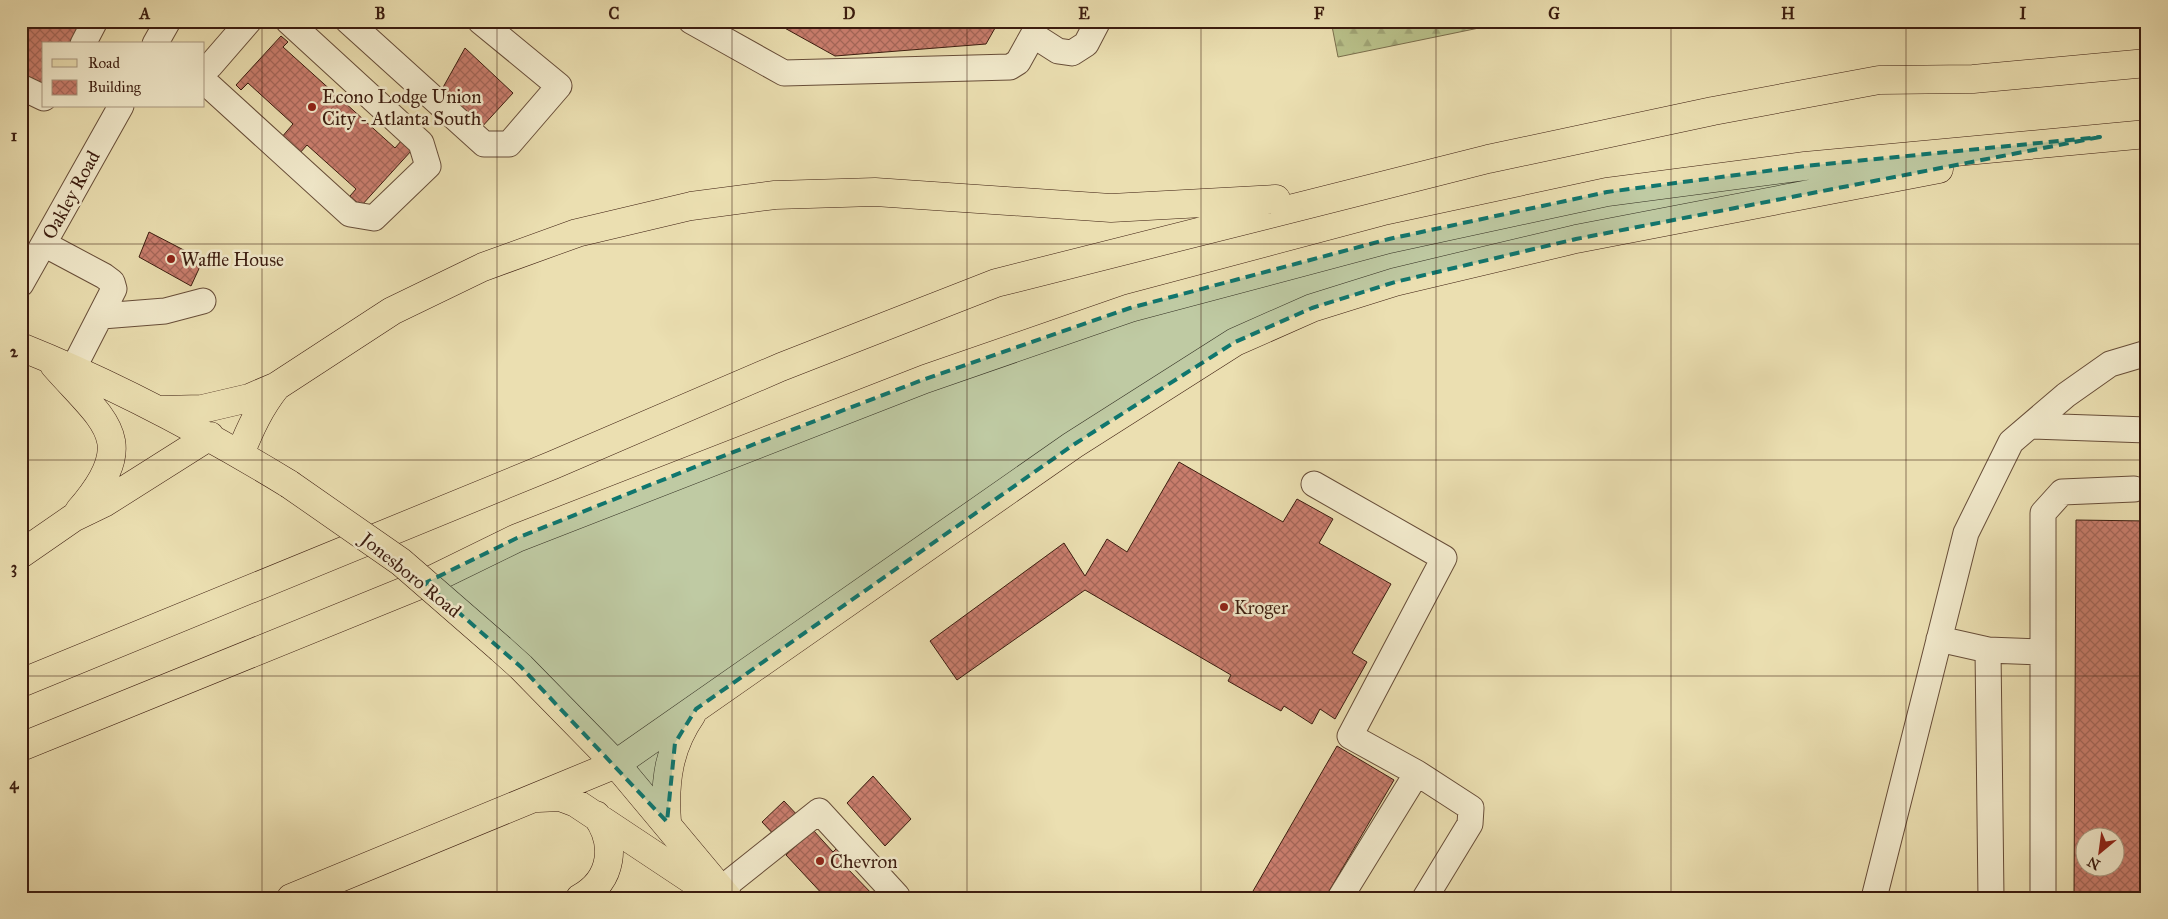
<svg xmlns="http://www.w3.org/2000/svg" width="2168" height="919" font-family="'IM FELL Great Primer',serif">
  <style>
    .forest { fill: url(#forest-firs); stroke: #7a6e4c }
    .building { fill: url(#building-cross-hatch); stroke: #3b1c0f; fill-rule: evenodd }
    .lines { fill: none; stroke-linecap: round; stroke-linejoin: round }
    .minor-casing { stroke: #674d38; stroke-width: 27 }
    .major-casing { stroke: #3b1c0f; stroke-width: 29 }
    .highway-casing { stroke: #3b1c0f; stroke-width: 29 }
    .minor { stroke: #f2eacc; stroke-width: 25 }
    .major { stroke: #ebdfb1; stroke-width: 28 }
    .highway { stroke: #ebdfb1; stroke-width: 28 }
    .highway-bridge-casing { stroke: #3b1c0f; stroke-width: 29; stroke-linecap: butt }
    .highway-bridge { stroke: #ebdfb1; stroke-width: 28 }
    .marked { fill: #0f766e; fill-opacity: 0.2; stroke: #0f766e; stroke-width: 4; stroke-dasharray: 10 6; stroke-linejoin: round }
    .grid { fill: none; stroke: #3b1c0f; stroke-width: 1; stroke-opacity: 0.55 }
    .poi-dot { fill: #8f2418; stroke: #f2eacc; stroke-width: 2 }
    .labels { text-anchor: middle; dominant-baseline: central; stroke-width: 5; stroke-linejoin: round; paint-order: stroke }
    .poi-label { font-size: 19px; fill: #3b1c0f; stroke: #f2eacc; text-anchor: start }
    .street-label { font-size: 19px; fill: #3b1c0f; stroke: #f2eacc }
    .neatline { fill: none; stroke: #3b1c0f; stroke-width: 2 }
    .grid-label { font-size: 16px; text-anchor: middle; font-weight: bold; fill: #3b1c0f }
  </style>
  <defs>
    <pattern id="forest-firs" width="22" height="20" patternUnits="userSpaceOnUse" patternTransform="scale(1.25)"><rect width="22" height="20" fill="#b9c18a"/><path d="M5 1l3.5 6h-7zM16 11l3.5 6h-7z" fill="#a0a576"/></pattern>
    <pattern id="building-cross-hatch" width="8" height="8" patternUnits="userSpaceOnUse" patternTransform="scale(1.25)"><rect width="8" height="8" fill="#ca7e6e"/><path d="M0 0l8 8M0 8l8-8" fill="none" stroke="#a56659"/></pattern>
  </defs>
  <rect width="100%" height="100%" fill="#ebdfb1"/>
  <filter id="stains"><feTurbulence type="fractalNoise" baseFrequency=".004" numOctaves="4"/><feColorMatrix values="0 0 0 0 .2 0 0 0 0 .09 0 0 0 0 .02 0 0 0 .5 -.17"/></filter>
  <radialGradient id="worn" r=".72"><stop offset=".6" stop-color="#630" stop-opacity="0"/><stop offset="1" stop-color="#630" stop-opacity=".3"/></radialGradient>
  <path class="forest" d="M1331,21H1513L1338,57Z"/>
  <path class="building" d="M32,21H89L77,44H44V96L21,84V42Z
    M772,21H999L986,44L835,56Z
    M281,36L288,42L283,47L395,148L402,140L412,150L361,206L350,196L356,189L307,145L299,154L281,138L293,124L248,83L241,90L236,85Z
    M465,48L513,93L480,129L441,91Z
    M149,232L203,260L191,286L139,257Z
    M1179,462L1283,522L1297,499L1333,519L1319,543L1391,584L1352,653L1367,662L1335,719L1320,709L1312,724L1284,706L1281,711L1228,681L1231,675L1085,590L957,680L930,641L1064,543L1085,576L1107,539L1127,552Z
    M2076,520L2147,521V898H2074ZM2086,836H2116V866H2086Z
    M1337,746L1394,780L1325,898H1249Z
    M873,776L911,819L885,846L847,803Z
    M784,801L800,818L778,839L762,822Z
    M813,830L833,852L841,844L853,857L844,865L876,898H826L786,855Z"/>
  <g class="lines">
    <defs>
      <path id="minor" d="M348,21L484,144H509L559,86L480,21
        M691,21L784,73L1010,67L1018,62L1033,35L1058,51L1072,53L1086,44L1098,21
        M83,44L95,21
        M155,44L168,21
        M204,68L210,66L249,21
        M204,81L350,214L374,218L428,166L421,143L288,21
        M21,87L44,98
        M44,244L104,276L112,282L114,289L73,369
        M21,284L121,106
        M102,316L165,311L203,301
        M2030,426L2147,430
        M1314,484L1444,558L1350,736L1417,773L1340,898
        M1939,639L1988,650L2043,652
        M1988,650L1991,898
        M1417,773L1471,808L1470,824L1425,898
        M721,889L819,811L897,896L896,898
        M1874,898L1966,533L2011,442L2066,395L2110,364L2147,353
        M2043,898V513L2062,492L2134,489"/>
      <path id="major" d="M616,764L728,898"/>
      <path id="highway" d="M21,347C116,385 202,431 289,484
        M54,365C105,423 141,440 79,511
        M160,410L202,409L249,398L277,386L392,311L483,267L577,233L691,206L775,195L875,192L1111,208L1276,199
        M240,454C250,429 260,407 277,386
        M21,554L73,518L104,503L210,436
        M501,649L521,667L616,764
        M21,683L553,465L781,367L996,283L1488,159L1713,111L1879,80L1973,79L2147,63
        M21,747L427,582L517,538L925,379L1130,308L1389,239L1607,192L1805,166L2147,134
        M538,798L560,797L576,803L719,898
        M667,822C664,781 669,747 692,714
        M291,898L616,764L1073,445L1235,342L1312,308L1395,282L1576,239L1939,169
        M580,898C613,880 617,843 596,815"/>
    </defs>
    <use href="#minor" class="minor-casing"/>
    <use href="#major" class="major-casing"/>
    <use href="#highway" class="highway-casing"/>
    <use href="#minor" class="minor"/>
    <use href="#major" class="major"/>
    <use href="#highway" class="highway"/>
    <defs>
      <path id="highway-bridge" d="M289,484L401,562L501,649"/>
    </defs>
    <use href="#highway-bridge" class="highway-bridge-casing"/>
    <use href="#highway-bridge" class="highway-bridge"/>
  </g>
  <path class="marked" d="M2100,137L1576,239L1395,282L1312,308L1235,342L1073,445L696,709L675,743L667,822L521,667L425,583L517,538L705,463L925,379L1130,308L1389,239L1607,192L1805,166Z"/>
  <path class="grid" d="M262,21V898M497,21V898M732,21V898M967,21V898M1201,21V898M1436,21V898M1671,21V898M1906,21V898M21,244H2147M21,460H2147M21,676H2147"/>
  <g class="poi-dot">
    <circle cx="312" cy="107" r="5"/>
    <circle cx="171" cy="259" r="5"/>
    <circle cx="1224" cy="607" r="5"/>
    <circle cx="820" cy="861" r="5"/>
  </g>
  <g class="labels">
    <g class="poi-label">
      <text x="322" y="96">Econo Lodge Union<tspan x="322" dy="22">City - Atlanta South</tspan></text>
      <text x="181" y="259">Waffle House</text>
      <text x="1234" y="607">Kroger</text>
      <text x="830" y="861">Chevron</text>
    </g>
    <g class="street-label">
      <text transform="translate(71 195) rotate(-61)">Oakley Road</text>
      <text transform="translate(411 575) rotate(39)">Jonesboro Road</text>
    </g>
  </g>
  <rect width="2168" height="919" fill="none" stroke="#ebdfb1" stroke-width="55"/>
  <rect x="42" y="42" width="162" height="65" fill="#f2eacc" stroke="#a99880"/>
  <rect x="52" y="59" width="25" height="8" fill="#ebdfb1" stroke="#a99880"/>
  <text x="88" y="68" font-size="15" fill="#3b1c0f">Road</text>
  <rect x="52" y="80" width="25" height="15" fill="url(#building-cross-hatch)" stroke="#a99880"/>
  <text x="88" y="92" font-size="15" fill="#3b1c0f">Building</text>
  <g transform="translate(2100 852) rotate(209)"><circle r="24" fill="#f2eacc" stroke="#a99880"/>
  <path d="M0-4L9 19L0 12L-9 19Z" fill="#8f2418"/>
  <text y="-8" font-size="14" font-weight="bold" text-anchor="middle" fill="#3b1c0f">N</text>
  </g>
  <rect x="28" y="28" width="2112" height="864" class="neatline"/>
  <g class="grid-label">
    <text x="145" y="19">A</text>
    <text x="380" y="19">B</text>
    <text x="614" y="19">C</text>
    <text x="849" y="19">D</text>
    <text x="1084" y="19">E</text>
    <text x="1319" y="19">F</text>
    <text x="1554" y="19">G</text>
    <text x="1788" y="19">H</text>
    <text x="2023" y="19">I</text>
    <text x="14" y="141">1</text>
    <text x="14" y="357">2</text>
    <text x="14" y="573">3</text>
    <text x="14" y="789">4</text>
  </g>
  <rect width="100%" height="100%" filter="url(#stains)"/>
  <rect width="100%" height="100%" fill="url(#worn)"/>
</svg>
